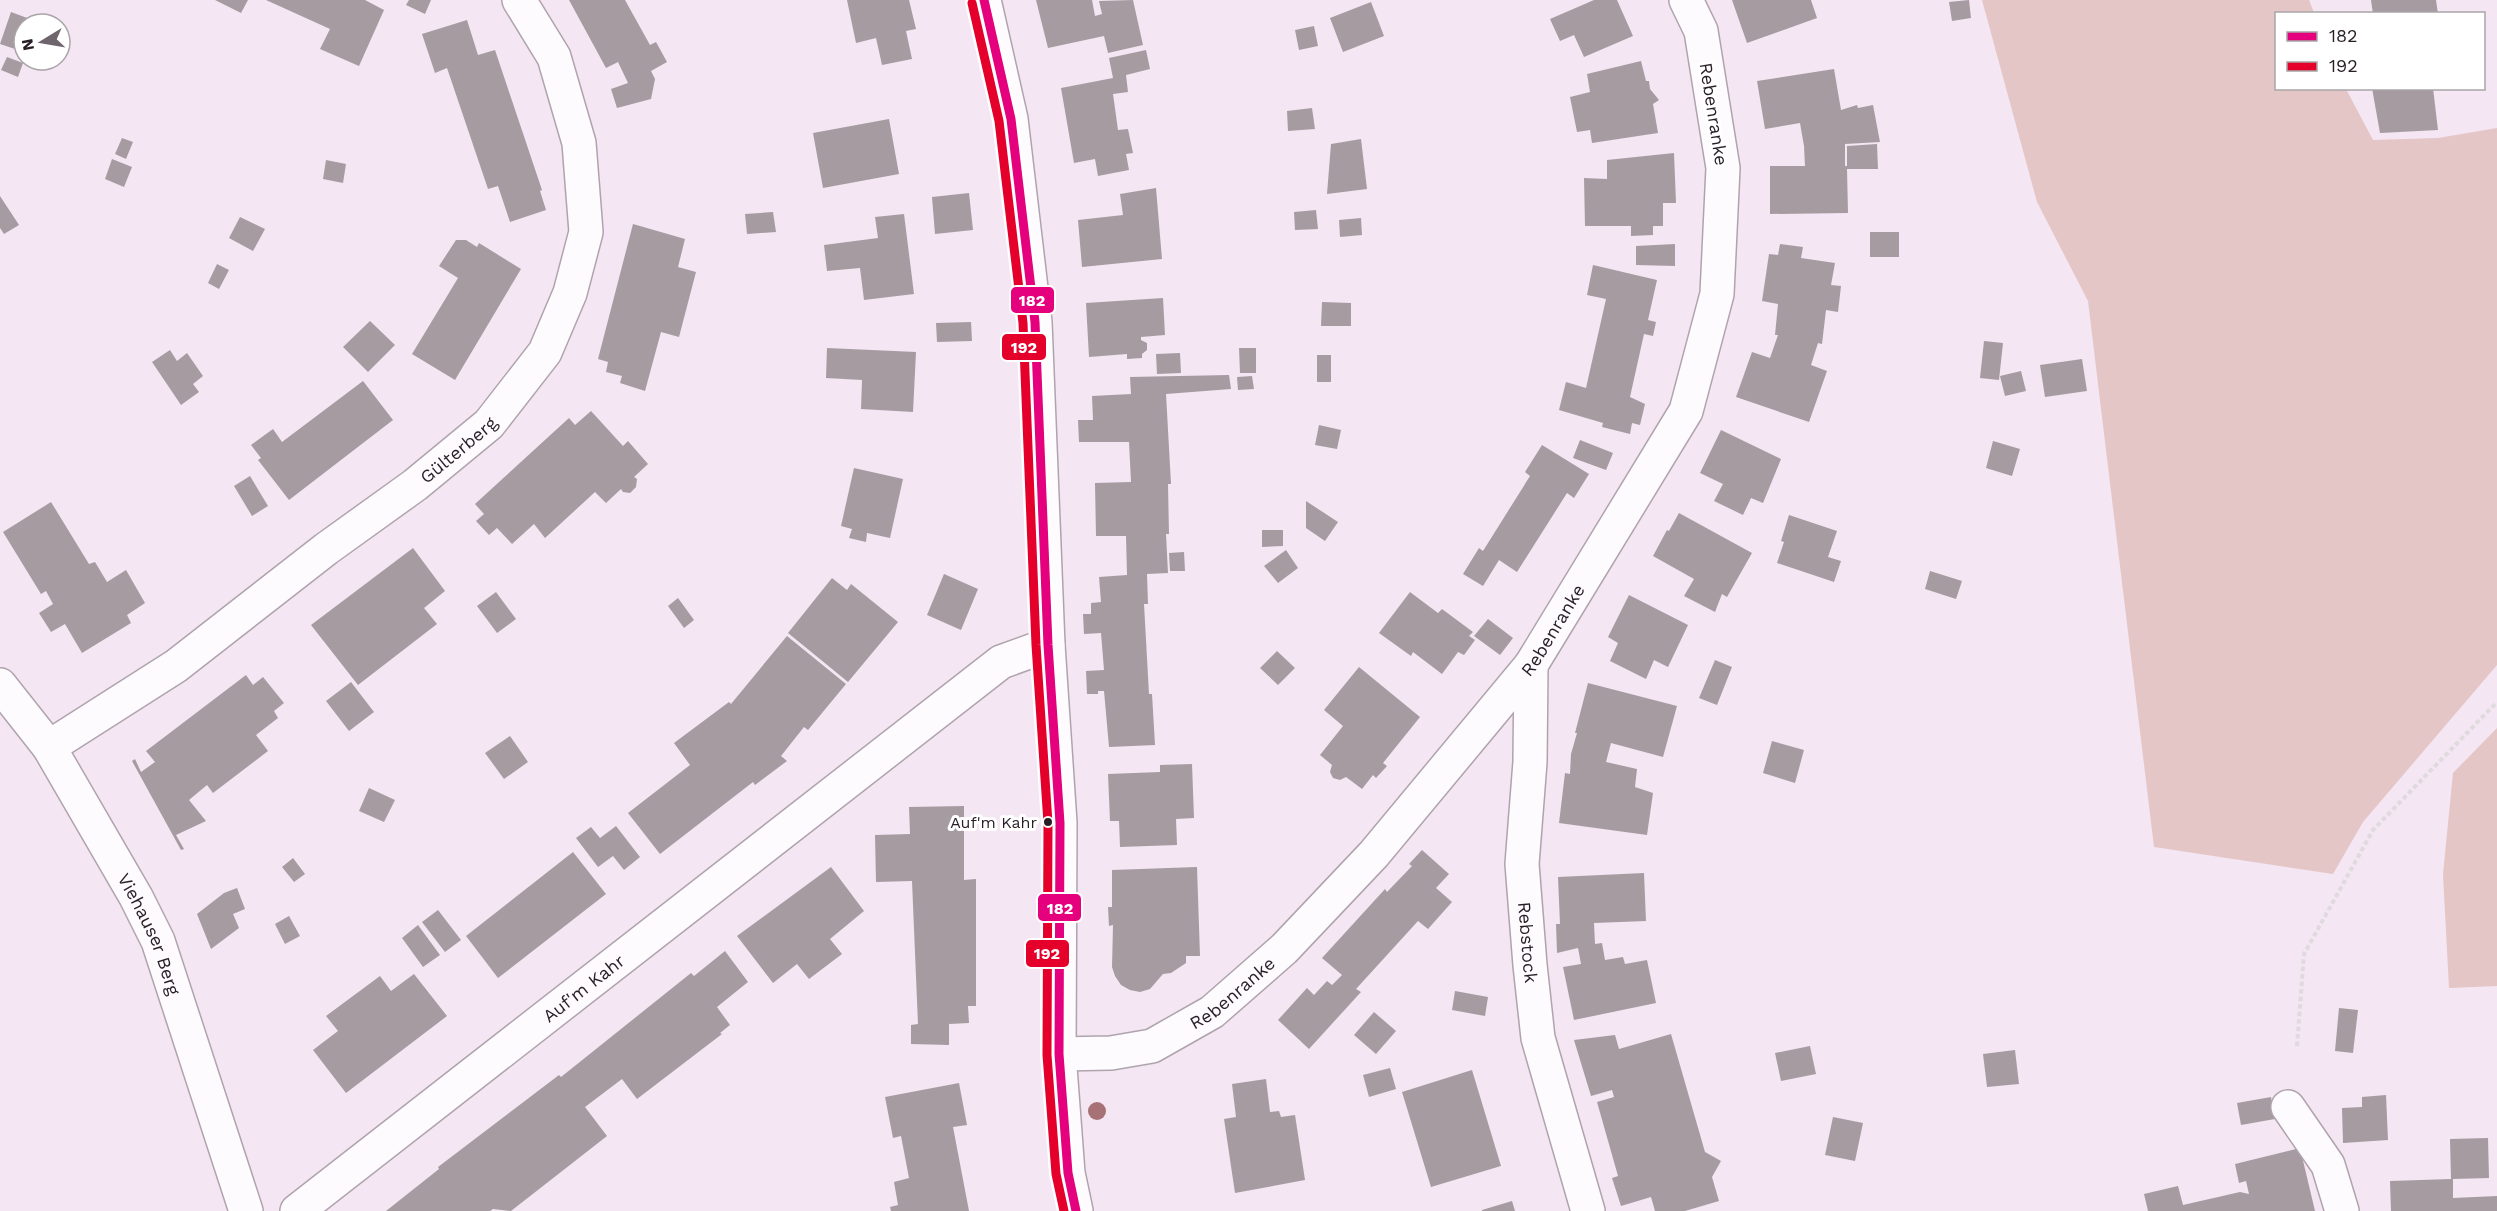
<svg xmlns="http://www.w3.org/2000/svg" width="2497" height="1211" font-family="'Work Sans',sans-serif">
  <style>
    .green { fill: #e4c6c7 }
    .building { fill: #a79ba2 }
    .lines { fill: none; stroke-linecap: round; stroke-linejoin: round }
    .street-casing { stroke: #afa4ad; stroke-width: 36 }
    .path { stroke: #dfdade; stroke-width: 4; stroke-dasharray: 4.5 3; stroke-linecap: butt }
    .street { stroke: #fdfbfd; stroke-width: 33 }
    .bus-1-casing { stroke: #fff; stroke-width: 14 }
    .bus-2-casing { stroke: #fff; stroke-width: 14 }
    .bus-1 { stroke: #e5007d; stroke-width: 9 }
    .bus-2 { stroke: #e4002b; stroke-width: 9 }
    .tree { fill: #a67276 }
    .bus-dot { fill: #281f26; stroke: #fff; stroke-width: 2 }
    .labels { text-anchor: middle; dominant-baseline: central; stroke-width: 6; stroke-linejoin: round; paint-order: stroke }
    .bus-label { font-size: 16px; fill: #281f26; stroke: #fff; text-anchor: end }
    .street-label { font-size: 18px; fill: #281f26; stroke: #fff }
    .line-badge { stroke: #fff; stroke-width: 2 }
    .badge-label { font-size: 16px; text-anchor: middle; font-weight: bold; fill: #fff }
  </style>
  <rect width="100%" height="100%" fill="#f4e6f2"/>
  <path class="green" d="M1982,0H2309L2314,13L2276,14V88L2346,89L2373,140L2438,138L2497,128V665L2363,822L2333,874L2154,847L2088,301L2037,202Z
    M2497,728V986L2449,988L2443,874L2453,773Z"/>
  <path class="building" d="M215,0H248L241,13Z
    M266,0H365L384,10L359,66L320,49L330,29Z
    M409,0H431L425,14L406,5Z
    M569,0H625L650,45L656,42L667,62L651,71L655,79L651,99L617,108L611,89L628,83L618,62L606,68Z
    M847,0H909L916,29L906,31L912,59L882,65L876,38L856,43Z
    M1036,0H1092L1095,16L1102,14L1099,1L1133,0L1143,45L1108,53L1104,36L1048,48Z
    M1594,0H1617L1633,36L1584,57L1574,35L1560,41L1550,19Z
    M1732,0H1811L1817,18L1747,43Z
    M1969,0L1971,18L1952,21L1949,2Z
    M2371,0H2436L2438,14H2373Z
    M1371,2L1384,36L1343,52L1330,18Z
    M11,12L38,22L37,24H24V52L0,44Z
    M467,20L478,55L495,50L542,190L540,191L546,210L510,222L498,186L488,189L447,68L435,73L422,34Z
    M1314,26L1318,46L1299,50L1295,30Z
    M1146,50L1150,69L1126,75L1128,92L1113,94L1118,130L1128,129L1133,153L1126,154L1129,170L1098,176L1095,159L1074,163L1061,88L1113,78L1109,58Z
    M7,57L23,63L18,77L1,70Z
    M1641,61L1646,81H1649L1650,89L1659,100L1653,104L1658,133L1592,143L1590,130L1577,132L1570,97L1590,92L1587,74Z
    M1834,69L1841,110L1857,105L1858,108L1873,105L1880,142L1845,144V166H1847V146L1877,144L1878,169H1847L1848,213L1770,214V166H1805L1804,146L1800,123L1765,129L1757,81Z
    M2372,88H2433L2438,130L2380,133Z
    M1312,108L1315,129L1288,131L1287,111Z
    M889,119L899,174L823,188L813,133Z
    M122,138L133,142L126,159L115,154Z
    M1361,139L1367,189L1327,194L1331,144Z
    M1674,153L1676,203H1663V226H1653V235L1631,236V226H1585L1584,178L1607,179V160Z
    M112,159L132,167L124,187L105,179Z
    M326,160L346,164L343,183L323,179Z
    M1156,188L1162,259L1082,267L1078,220L1123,215L1120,194Z
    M969,193L973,230L935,234L932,197Z
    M0,196L19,225L4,234L0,228Z
    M1316,210L1318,229L1295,230L1294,212Z
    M773,212L776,232L747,234L745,214Z
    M904,214L914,294L864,300L860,268L827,271L824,245L878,238L875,217Z
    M240,217L265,229L253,251L229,238Z
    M1361,218L1362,235L1340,237L1339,220Z
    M633,224L685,239L678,267L696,272L679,337L661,332L645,391L620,383L622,376L606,372L608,362L598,359Z
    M1870,232H1899V257H1870Z
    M456,240H466L477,247L479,243L521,269L455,380L412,354L458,278L439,266Z
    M1675,244V266L1636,265V246Z
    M1780,244L1803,247L1801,258L1835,263L1831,285L1841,286L1838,312L1826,310L1822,344L1818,343L1811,365L1827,371L1809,422L1736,397L1752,352L1770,358L1778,335H1775L1778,304L1762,301L1769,254L1778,255Z
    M217,264L229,270L219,289L208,283Z
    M1593,265L1657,280L1648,320L1656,322L1653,336L1644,334L1630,397L1645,404L1640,425L1632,423L1630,434L1602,427L1603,423L1559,410L1566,382L1586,388L1606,299L1587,295Z
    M1163,298L1165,335L1141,337V340L1147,343V350L1142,354V358L1127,359V354L1089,357L1086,303Z
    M1322,302L1351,303V326H1321Z
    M370,321L395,345L368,372L343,347Z
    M971,322L972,341L937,342L936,323Z
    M1984,341L2003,343L1999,380L1980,378Z
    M827,348L916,352L913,412L861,409L862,380L826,378Z
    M1239,348H1256V373H1240Z
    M170,350L177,361L187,353L203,376L193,384L199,392L181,405L152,362Z
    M1180,353L1181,373L1157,374L1156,354Z
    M1317,355H1331V382H1317Z
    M2082,359L2087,391L2045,397L2040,365Z
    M2021,371L2026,391L2005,396L2000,376Z
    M1229,375L1231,389L1166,394L1171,484H1168L1169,534H1166L1168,573L1147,574L1148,604H1144L1149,694H1152L1155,745L1109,747L1104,691H1098V694H1087L1086,671L1104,670L1101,633L1084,634L1083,614H1091V603L1101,602L1099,577L1127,575L1126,536H1096L1095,483L1131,482L1129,442H1079L1078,420H1093L1092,396L1131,394L1130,377Z
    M1252,376L1254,389L1238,390L1237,377Z
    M363,381L393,420L289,500L258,460L261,458L251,445L273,429L282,442Z
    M591,411L623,446L628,441L648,464L634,477L637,479L636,487L630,493L623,492L621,489L606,503L595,492L545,538L534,524L512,544L497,528L489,535L476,521L484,514L475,504L569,418L575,425Z
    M1319,425L1341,430L1337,449L1315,445Z
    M1721,430L1781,459L1763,503L1751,498L1743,515L1714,501L1723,484L1700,473Z
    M1580,440L1613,453L1606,470L1573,458Z
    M1993,441L2020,449L2012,476L1986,468Z
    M1542,445L1589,474L1574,498L1567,493L1517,572L1499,560L1483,586L1463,574L1479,548L1483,551L1530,476L1525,472Z
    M854,468L903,479L890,538L867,533L866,542L849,538L852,529L841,526Z
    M250,476L268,506L252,516L234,486Z
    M1306,501L1338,522L1325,541L1306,528Z
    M51,502L89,564L95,562L107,582L126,570L145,603L127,615L131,623L82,653L65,624L51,632L39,613L53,604L46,591L41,594L3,532Z
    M1679,513L1752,553L1727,597L1722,594L1715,612L1684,596L1694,579L1653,556L1667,530L1669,531Z
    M1789,515L1837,531L1828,557L1841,561L1834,582L1777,563L1784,542L1781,541Z
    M1262,530H1283V546L1262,547Z
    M413,548L445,591L424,608L437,624L358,685L311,625Z
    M1286,550L1298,568L1278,583L1264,566Z
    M1184,552L1185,571H1170L1169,553Z
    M1930,571L1962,581L1956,599L1925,589Z
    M944,574L978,589L961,630L927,615Z
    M832,578L847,590L851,584L898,622L848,682L788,633Z
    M496,592L516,619L497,633L477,606Z
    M1410,592L1438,613L1442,609L1473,632L1469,636L1475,640L1464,655L1458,652L1442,674L1413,652L1411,656L1379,633Z
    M1629,595L1688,625L1668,667L1654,660L1646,679L1610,661L1618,643L1608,637Z
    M678,598L694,620L684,628L668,606Z
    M1488,619L1513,638L1500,655L1474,636Z
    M787,636L846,684L808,730L804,727L781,756L787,761L755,785L753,782L660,854L628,813L690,765L674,743L729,702L731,704Z
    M1277,651L1295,668L1278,685L1260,668Z
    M1715,660L1732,667L1717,705L1699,698Z
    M1359,667L1420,717L1383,763L1387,766L1376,778L1373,775L1362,789L1346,777L1340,780L1333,778L1330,772L1332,765L1320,755L1343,726L1324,710Z
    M246,675L253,685L263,677L284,703L274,711L278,718L256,735L268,751L213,793L207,785L189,800L206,821L176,835L184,849L181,850L132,761L135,759L141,772L155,762L146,751Z
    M351,682L374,712L349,731L326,701Z
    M1588,683L1677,706L1663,757L1611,743L1606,762L1637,769L1635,787L1653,793L1647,835L1559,823L1565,773L1570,774L1571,754L1577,733H1575Z
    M510,736L528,762L504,779L485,753Z
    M1772,741L1804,750L1795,783L1763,773Z
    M1192,764L1194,818L1176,819L1177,845L1120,847L1119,821H1110L1108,774L1160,772V765Z
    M369,788L395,800L384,822L359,811Z
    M964,806V880L976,879V1006H968L969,1023L949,1024V1045L911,1044V1025L918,1024L912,881L876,882L875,835L910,834L909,807Z
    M616,826L640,857L624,870L613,856L598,867L576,838L591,827L600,838Z
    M1422,850L1449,874L1436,888L1452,902L1428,929L1418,921L1356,989L1361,992L1309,1049L1278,1020L1307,988L1314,995L1327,981L1332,985L1342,975L1322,958L1385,889L1387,892L1412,866L1409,864Z
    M573,852L606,894L498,978L466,936Z
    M293,858L305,874L294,882L282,867Z
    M831,867L864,911L830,939L842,954L809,979L797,964L773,983L737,936Z
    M1197,867L1200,956H1186V963L1171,973L1163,974L1150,989L1140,992L1130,990L1121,985L1115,976L1112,967L1113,925L1109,926L1108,907H1112V870Z
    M1644,873L1646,921L1594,923L1595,944L1602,943L1605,960L1623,957L1625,964L1647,960L1656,1003L1574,1020L1563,967L1581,964L1578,948L1557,953L1556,924H1560L1558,877Z
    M237,888L245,909L233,914L239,928L211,949L197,914L224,893Z
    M438,910L461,940L445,952L422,922Z
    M289,916L300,936L285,944L275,924Z
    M418,925L440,955L423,967L402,938Z
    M725,951L748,982L717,1007L730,1025L720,1033L722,1034L637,1099L622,1079L585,1107L607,1136L511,1211L493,1209L490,1211H386L439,1169L438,1167L559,1075L561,1077L691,973L694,976Z
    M414,974L447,1016L346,1093L313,1050L338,1031L326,1016L380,976L391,991Z
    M1455,991L1488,997L1485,1016L1452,1010Z
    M2339,1008L2358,1010L2353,1053L2335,1051Z
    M1374,1012L1396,1031L1376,1054L1354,1035Z
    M1671,1034L1705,1152L1721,1161L1712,1177L1719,1201L1685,1211H1655L1651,1197L1621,1206L1612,1178L1618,1176L1597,1102L1614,1097L1612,1090L1591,1096L1574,1040L1615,1035L1619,1049Z
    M1810,1046L1816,1074L1781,1081L1775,1053Z
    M2015,1050L2019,1084L1987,1087L1983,1054Z
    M1390,1068L1396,1089L1369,1097L1363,1075Z
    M1472,1070L1501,1166L1431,1187L1402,1092Z
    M1266,1079L1270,1112L1279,1111L1281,1117L1295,1115L1305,1180L1235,1193L1224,1119L1236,1117L1232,1084Z
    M959,1083L967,1125L953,1127L969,1211H891L890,1207L898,1205L894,1182L909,1178L901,1136L893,1138L885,1097Z
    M2386,1095L2388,1140L2343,1143L2342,1108L2362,1107V1097Z
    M2271,1097L2275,1119L2241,1125L2237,1103Z
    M1833,1117L1863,1123L1855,1161L1825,1155Z
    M2488,1138L2489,1178L2453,1179V1198L2497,1196V1211H2391L2390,1181L2451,1179L2450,1139Z
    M2300,1148L2315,1211H2148L2144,1194L2178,1186L2183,1205L2240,1192L2249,1194L2246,1181L2239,1183L2235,1164Z
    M1512,1201L1515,1211H1482V1210Z"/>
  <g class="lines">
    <defs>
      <g id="street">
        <path d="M984,0L1011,119L1035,322L1048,645L1060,823L1059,1054L1068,1173L1076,1211"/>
        <path id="s1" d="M1531,665L1530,762L1522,864L1530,965L1538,1038L1588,1211"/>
        <path id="s2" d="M0,685L49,747L136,897L158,941L246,1211"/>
        <path id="s3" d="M49,747L176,666L326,549L415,485L489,424L545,352L570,293L586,232L579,143L554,57L519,0"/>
        <path id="s4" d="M1059,1054L1111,1053L1152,1046L1212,1012L1284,949L1374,854L1531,665L1686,411L1717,294L1723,168L1701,31L1686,0"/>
        <path d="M2288,1107L2328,1165L2342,1211"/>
        <path id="s5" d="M297,1211L1001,662L1048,645"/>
      </g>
    </defs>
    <use href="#street" class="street-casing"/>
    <path class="path" d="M2297,1046L2304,954L2373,830L2497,702"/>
    <use href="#street" class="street"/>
    <defs>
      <path id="bus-1" d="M984,0L1011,119L1035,322L1048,645L1060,823L1059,1054L1068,1173L1076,1211"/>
      <path id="bus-2" d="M972,3L999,121L1023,323L1036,645L1048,823L1047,1055L1056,1174L1064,1211"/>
    </defs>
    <use href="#bus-1" class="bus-1-casing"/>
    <use href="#bus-2" class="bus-2-casing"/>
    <use href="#bus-1" class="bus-1"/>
    <use href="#bus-2" class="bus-2"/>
  </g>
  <circle class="tree" cx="1097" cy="1111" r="9"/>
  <circle class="bus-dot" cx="1048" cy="822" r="5"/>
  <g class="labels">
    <g class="bus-label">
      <text x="1037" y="822">Auf'm Kahr</text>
    </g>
    <g class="street-label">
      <text transform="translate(1714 114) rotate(81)">Rebenranke</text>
      <text stroke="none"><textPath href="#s3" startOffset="506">Gülterberg</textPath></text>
      <text stroke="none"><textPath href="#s4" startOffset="676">Rebenranke</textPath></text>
      <text stroke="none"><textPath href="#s2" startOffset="292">Viehauser Berg</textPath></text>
      <text stroke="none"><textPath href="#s1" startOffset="278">Rebstock</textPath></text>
      <text stroke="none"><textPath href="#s5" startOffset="363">Auf'm Kahr</textPath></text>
      <text stroke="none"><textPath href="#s4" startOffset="190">Rebenranke</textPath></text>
    </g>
  </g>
  <g class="line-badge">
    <rect x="1010" y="286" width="45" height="28" rx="6" fill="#e5007d"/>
    <rect x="1001" y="333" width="46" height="28" rx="6" fill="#e4002b"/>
    <rect x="1037" y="893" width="45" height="29" rx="6" fill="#e5007d"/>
    <rect x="1025" y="939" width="45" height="29" rx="6" fill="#e4002b"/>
  </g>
  <g class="badge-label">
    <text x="1032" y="306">182</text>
    <text x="1024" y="353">192</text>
    <text x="1060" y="914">182</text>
    <text x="1047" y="959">192</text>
  </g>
  <rect x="2275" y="12" width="210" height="78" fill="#ffffff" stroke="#a9a5a8" stroke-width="1.5"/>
  <rect x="2287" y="32" width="30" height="9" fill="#e5007d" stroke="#a9a5a8" stroke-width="1.5"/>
  <text x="2329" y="42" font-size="18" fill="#281f26">182</text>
  <rect x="2287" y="62" width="30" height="9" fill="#e4002b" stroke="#a9a5a8" stroke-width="1.5"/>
  <text x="2329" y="72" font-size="18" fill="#281f26">192</text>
  <g transform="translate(42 42) rotate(259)"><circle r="28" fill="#ffffff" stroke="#a9a5a8" stroke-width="1.5"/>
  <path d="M0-4.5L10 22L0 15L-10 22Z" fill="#6f656d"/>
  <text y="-9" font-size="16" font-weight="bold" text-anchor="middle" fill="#281f26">N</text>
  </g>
</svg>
